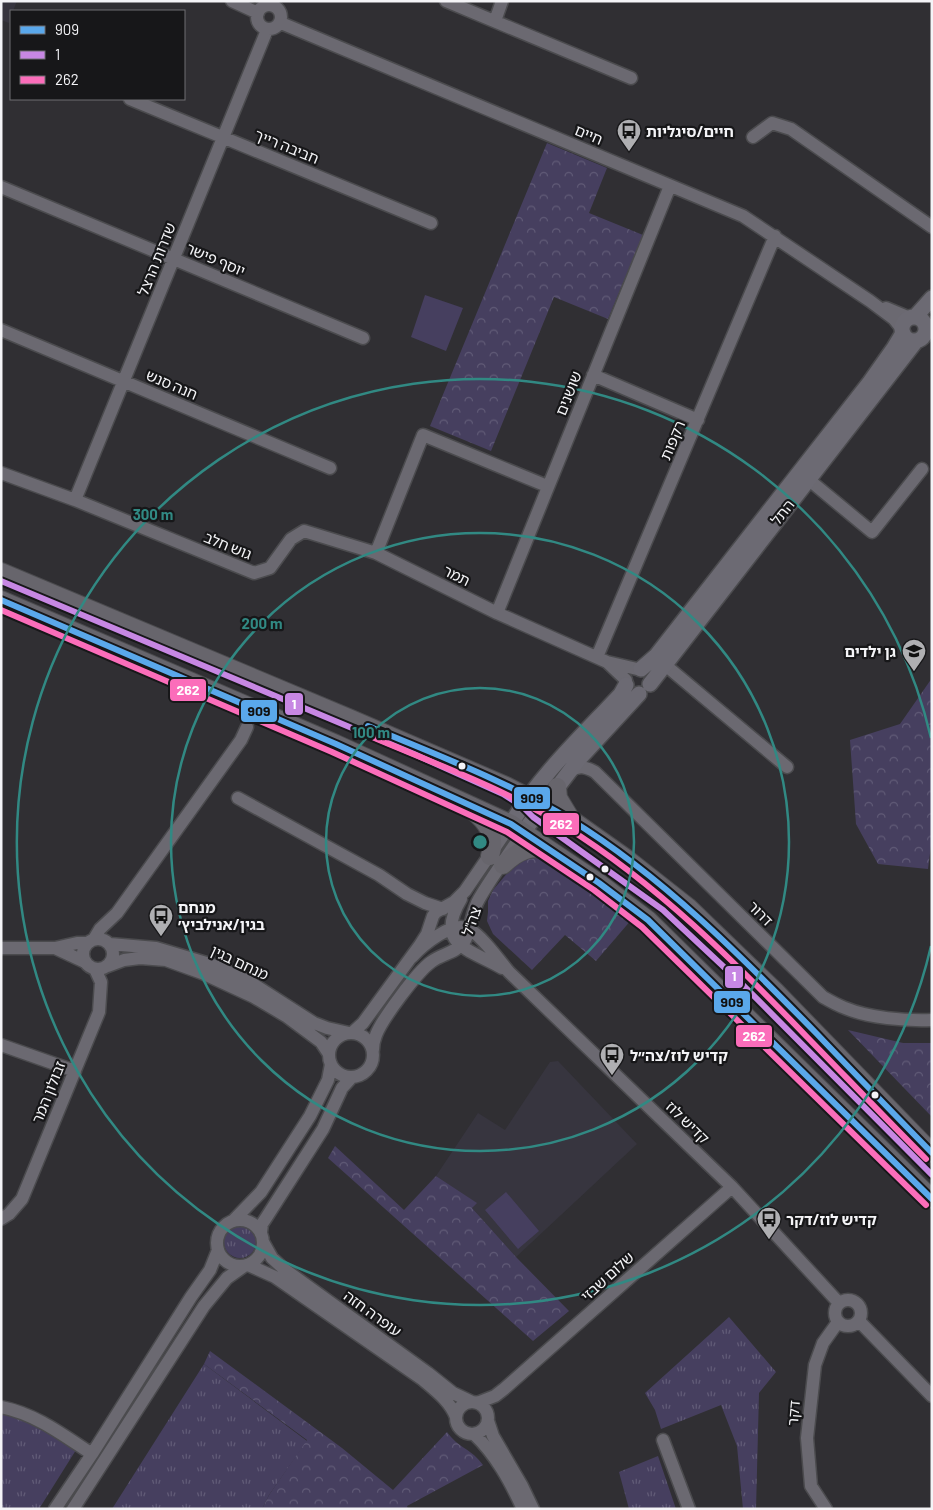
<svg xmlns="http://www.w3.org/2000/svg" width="933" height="1510" font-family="Barlow,'Noto Sans Hebrew',sans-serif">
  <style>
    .built { fill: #37353f }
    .grass { fill: url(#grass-tufts) }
    .park { fill: url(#park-crowns) }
    .garden { fill: #463f5f }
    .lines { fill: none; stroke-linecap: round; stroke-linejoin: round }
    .minor-casing { stroke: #4b4b4e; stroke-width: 15 }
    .major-casing { stroke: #4b4b4e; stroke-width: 18 }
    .highway-casing { stroke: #4b4b4e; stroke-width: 20 }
    .minor { stroke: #6b6971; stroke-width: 12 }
    .major { stroke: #6c6a73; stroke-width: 15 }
    .highway { stroke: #67656c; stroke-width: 18 }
    .bus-1-casing { stroke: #171719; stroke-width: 10 }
    .bus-2-casing { stroke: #171719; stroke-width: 10 }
    .bus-3-casing { stroke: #171719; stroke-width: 10 }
    .bus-1 { stroke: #5aa8eb; stroke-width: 6 }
    .bus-2 { stroke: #c787e3; stroke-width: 6 }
    .bus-3 { stroke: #fb6dba; stroke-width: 6 }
    .ring { fill: none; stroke: #318983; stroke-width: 2.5 }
    .bus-dot { fill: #f4f4f7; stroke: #171719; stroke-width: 2 }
    .labels { text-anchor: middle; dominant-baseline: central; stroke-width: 4.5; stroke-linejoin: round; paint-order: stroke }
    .poi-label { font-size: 15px; font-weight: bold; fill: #f4f4f7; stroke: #171719; text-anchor: start }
    .street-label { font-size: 15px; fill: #f4f4f7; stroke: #171719 }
    .centre { fill: #318983; stroke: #171719; stroke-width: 2.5 }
    .ring-label { font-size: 15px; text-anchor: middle; font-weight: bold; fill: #318983; stroke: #171719; stroke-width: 4.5; stroke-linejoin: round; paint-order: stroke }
    .line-badge { stroke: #171719; stroke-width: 2 }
    .badge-label { font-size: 14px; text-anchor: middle; font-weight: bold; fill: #fff }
    .pale-badge-label { font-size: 14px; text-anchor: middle; font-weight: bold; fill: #111 }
  </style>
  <defs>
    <pattern id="grass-tufts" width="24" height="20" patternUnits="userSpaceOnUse" patternTransform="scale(1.25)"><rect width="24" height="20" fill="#463f5f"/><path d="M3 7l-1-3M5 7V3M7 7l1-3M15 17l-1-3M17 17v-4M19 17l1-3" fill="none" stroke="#615b77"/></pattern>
    <pattern id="park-crowns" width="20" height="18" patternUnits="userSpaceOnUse" patternTransform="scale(1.25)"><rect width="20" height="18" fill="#463f5f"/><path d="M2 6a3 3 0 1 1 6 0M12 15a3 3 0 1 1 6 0" fill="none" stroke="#615b77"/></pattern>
  </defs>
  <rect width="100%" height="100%" fill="#302f33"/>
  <path class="built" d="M1,1H17L13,11H11L9,23L1,20Z
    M558,1061L637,1144L516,1257L472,1208L476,1203L436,1176L478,1113L505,1130L550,1062Z"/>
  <path class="grass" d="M224 1242a16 16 0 1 1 32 0a16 16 0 1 1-32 0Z
    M729,1317L776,1372L759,1393L756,1509H743L737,1446L721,1405L661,1429L655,1410L645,1393Z
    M204,1364L307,1441L269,1495L262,1509H112Z
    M1,1413L21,1416L76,1450L39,1509H1Z
    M658,1456L676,1509H629L619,1472Z"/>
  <path class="park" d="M547,143L607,168L589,213L643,235L608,319L554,297L491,451L430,426Z
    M932,678V838L928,869L878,864L856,824L850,740L900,724Z
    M539,857L565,866L632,919L596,961L565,935L532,970L493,934L487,921L488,912V901L493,890L509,871L523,860Z
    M848,1030L903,1043H932V1117Z
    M335,1146L404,1210L436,1176L477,1203L472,1208L516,1257L569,1311L533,1341L328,1158Z
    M210,1351L342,1448L393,1490L447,1432C458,1448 472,1449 483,1465L407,1506L408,1509H262L269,1495L307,1440L204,1364Z"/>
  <path class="garden" d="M425,295L463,308L446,351L411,337Z
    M506,1192L539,1231L518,1249L485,1210Z"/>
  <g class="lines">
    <defs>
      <path id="minor" d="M232,1L258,13
        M446,1L631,78
        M257 17a12 12 0 1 1 24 0a12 12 0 1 1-24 0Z
        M495,21L502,1
        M281,23L743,216L870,301L894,319L902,329
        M130,99L431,223
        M753,137L772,123L791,129L932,227
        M1,187L363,338
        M886,308L910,318
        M1,330L330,468
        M593,375L698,420
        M806,471L808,479L872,532L922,469
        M1,473L75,500L254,573L270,568L291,539L304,531L376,553L497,613L607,662L626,680
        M75,500L267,30
        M376,553L423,435L547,486
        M497,613L670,186
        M597,657L775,236
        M607,662L637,669
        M664,664L787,767
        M570,771C579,765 586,767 595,772L823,997C830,1001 837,1005 845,1008C869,1018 905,1021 932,1020
        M238,798L379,875L407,894L425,903L443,909
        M461,899C434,945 469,949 502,968
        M83 954a15 15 0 1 1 30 0a15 15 0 1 1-30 0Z
        M94,939L100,929L117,913L241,740L247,727
        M110,944L156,948L213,965L250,982L314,1023L327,1028L349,1033
        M1,948H55L77,943H87
        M55,948L85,962
        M412,957C422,946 452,920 469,929C482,936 499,960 509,972L732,1187L839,1303
        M108,966L124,960L140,958L166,960L202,973L254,997L286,1016L321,1042L329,1054
        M329 1055a22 22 0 1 1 44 0a22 22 0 1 1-44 0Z
        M352,1033L363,1023L420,945L427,934L433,916L436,912L454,902L465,891L511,824
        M1,1045L75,1071
        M373,1050C373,1045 374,1040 376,1035C382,1019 417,972 431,962C441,954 456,953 464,942C471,932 471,912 479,899C492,876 509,854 524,831
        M1,1219L9,1214L22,1199L99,1012L101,982L95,969
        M217 1243a23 23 0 1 1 46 0a23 23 0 1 1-46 0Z
        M233,1221L261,1192L310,1116L328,1080L331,1064
        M261,1232L262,1224L266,1218L323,1129L342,1088L352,1077
        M263,1242L272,1258L284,1269L428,1373L453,1393L472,1402
        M248,1265L275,1277L422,1379C435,1390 450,1401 456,1417
        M835 1313a13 13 0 1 1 26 0a13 13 0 1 1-26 0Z
        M859,1321L932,1396
        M456 1418a16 16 0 1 1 32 0a16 16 0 1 1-32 0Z
        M477,1403L495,1396L504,1389L732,1187
        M1,1407C36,1414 63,1435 92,1454
        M488,1421L493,1436L522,1486L533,1509
        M474,1434C496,1455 510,1481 523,1509
        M663,1440L689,1509
        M55,1509L92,1454L191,1297L210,1270L218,1250
        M73,1509L204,1306L227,1278L244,1266
        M826,1509L811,1486L807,1438L815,1365L823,1343L838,1322"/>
      <path id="major" d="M915,317L932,298
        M902 329a12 12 0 1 1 24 0a12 12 0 1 1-24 0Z
        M641,669L656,656L870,382L894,348L903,333
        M650,684L916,341
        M511,824C539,776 583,735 621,694L626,685
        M524,831L579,759L639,694"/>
      <path id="highway" d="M1,572L351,719L506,786L572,820L627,859L688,907L776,992L932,1153
        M1,600L336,744L511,824L599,883L648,920L932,1199
        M557,787L558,798L570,818
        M472,810C487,822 497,836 490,856
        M503,865C517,851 532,844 551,851"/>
    </defs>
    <use href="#minor" class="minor-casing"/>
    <use href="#major" class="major-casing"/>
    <use href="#highway" class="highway-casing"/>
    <use href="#minor" class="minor"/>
    <use href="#major" class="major"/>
    <use href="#highway" class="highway"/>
    <defs>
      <path id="bus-1" d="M1,600L336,744L511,824L599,883L648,920L932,1199
        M368,726C436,755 507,781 571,820C663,877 740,955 816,1033C854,1073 893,1113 932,1153"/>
      <path id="bus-2" d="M1,581L414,754L503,794L522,806L533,817L663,910L741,983L932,1175"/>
      <path id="bus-3" d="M1,610L332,752L507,832L594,890L642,927L926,1205
        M365,734C433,763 503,788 566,827C657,884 734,961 807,1037C847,1078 886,1119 926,1159"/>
    </defs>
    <use href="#bus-1" class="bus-1-casing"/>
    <use href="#bus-2" class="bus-2-casing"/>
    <use href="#bus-3" class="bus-3-casing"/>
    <use href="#bus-1" class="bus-1"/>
    <use href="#bus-2" class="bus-2"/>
    <use href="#bus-3" class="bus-3"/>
  </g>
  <g class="ring">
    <circle cx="480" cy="842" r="154"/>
    <circle cx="480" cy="842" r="309"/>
    <path d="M931 946A463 463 0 1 1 931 738"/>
  </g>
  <defs>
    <symbol id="bus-pin" viewBox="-11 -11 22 30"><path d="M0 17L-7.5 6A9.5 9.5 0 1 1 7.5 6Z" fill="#afafb2" stroke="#171719"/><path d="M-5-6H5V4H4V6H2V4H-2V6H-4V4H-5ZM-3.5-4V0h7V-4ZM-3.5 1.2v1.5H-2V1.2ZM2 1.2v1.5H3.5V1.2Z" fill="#111"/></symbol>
    <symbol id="school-pin" viewBox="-11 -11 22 30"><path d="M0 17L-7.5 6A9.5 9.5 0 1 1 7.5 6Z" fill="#afafb2" stroke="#171719"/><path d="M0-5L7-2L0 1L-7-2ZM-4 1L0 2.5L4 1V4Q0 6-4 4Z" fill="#111"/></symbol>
  </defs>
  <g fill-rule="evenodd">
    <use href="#bus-pin" x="615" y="117" width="28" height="38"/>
    <use href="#school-pin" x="900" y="637" width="28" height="38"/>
    <use href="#bus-pin" x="147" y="902" width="28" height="38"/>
    <use href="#bus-pin" x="598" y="1041" width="28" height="38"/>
    <use href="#bus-pin" x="755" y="1205" width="28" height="38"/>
  </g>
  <g class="bus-dot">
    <circle cx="462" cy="766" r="4.5"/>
    <circle cx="605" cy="869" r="4.5"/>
    <circle cx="590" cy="877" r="4.5"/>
    <circle cx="875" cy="1095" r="4.5"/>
  </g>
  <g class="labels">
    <g class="poi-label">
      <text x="646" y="131">חיים/סיגליות</text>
      <text x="896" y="651" text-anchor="end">גן ילדים</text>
      <text x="178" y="907">מנחם<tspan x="178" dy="17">בגין/אנילביץ׳</tspan></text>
      <text x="630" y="1055">קדיש לוז/צה״ל</text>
      <text x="786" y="1219">קדיש לוז/דקר</text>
    </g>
    <g class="street-label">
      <text transform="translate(589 134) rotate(23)">חיים</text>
      <text transform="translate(287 146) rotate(22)">חביבה רייך</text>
      <text transform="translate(156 259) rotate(-68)">שדרות הרצל</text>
      <text transform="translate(216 259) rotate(23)">יוסף פישר</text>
      <text transform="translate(172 384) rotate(23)">חנה סנש</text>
      <text transform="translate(568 393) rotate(-68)">שושנים</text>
      <text transform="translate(672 440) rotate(-67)">רקפות</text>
      <text transform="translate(782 512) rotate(-52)">התל</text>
      <text transform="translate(228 545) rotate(22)">גוש חלב</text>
      <text transform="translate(457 575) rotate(26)">תמר</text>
      <text transform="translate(761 913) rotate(45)">דרור</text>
      <text transform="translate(471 921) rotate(-71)">צה"ל</text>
      <text transform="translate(240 962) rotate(25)">מנחם בגין</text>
      <text transform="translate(48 1092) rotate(-68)">זבולון המר</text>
      <text transform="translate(688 1122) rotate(44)">קדיש לוז</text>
      <text transform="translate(607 1276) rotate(-42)">שלום שבזי</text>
      <text transform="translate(373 1313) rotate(36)">עופרה חזה</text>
      <text transform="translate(793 1413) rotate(-85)">דקר</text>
    </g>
  </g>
  <circle cx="480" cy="842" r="8" class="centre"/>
  <g class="ring-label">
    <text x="153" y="520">300 m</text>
    <text x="262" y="629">200 m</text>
    <text x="371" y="738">100 m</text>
  </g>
  <g class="line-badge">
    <rect x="169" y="678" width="38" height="24" rx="5" fill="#fb6dba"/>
    <rect x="284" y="692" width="20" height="24" rx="5" fill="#c787e3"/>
    <rect x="240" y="699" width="38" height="24" rx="5" fill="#5aa8eb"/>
    <rect x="513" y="786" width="38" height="24" rx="5" fill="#5aa8eb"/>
    <rect x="542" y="812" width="38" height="24" rx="5" fill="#fb6dba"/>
    <rect x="724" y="965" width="20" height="24" rx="5" fill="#c787e3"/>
    <rect x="713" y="990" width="38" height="24" rx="5" fill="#5aa8eb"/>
    <rect x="735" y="1024" width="38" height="24" rx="5" fill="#fb6dba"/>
  </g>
  <g class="badge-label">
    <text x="188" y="695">262</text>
    <text x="294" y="709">1</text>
    <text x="561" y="829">262</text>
    <text x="734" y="981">1</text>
    <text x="754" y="1041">262</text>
  </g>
  <g class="pale-badge-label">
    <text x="259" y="716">909</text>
    <text x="532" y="803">909</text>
    <text x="732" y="1007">909</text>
  </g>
  <rect width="933" height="1510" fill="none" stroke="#f4f4f7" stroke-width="5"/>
  <rect x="10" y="10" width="175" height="90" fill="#171719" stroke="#6f6f72"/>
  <rect x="20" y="26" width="25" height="8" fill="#5aa8eb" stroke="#6f6f72"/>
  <text x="55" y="35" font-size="15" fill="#f4f4f7">909</text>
  <rect x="20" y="51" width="25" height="8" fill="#c787e3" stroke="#6f6f72"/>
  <text x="55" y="60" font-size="15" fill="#f4f4f7">1</text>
  <rect x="20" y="76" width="25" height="8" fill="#fb6dba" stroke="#6f6f72"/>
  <text x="55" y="85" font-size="15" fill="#f4f4f7">262</text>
</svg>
